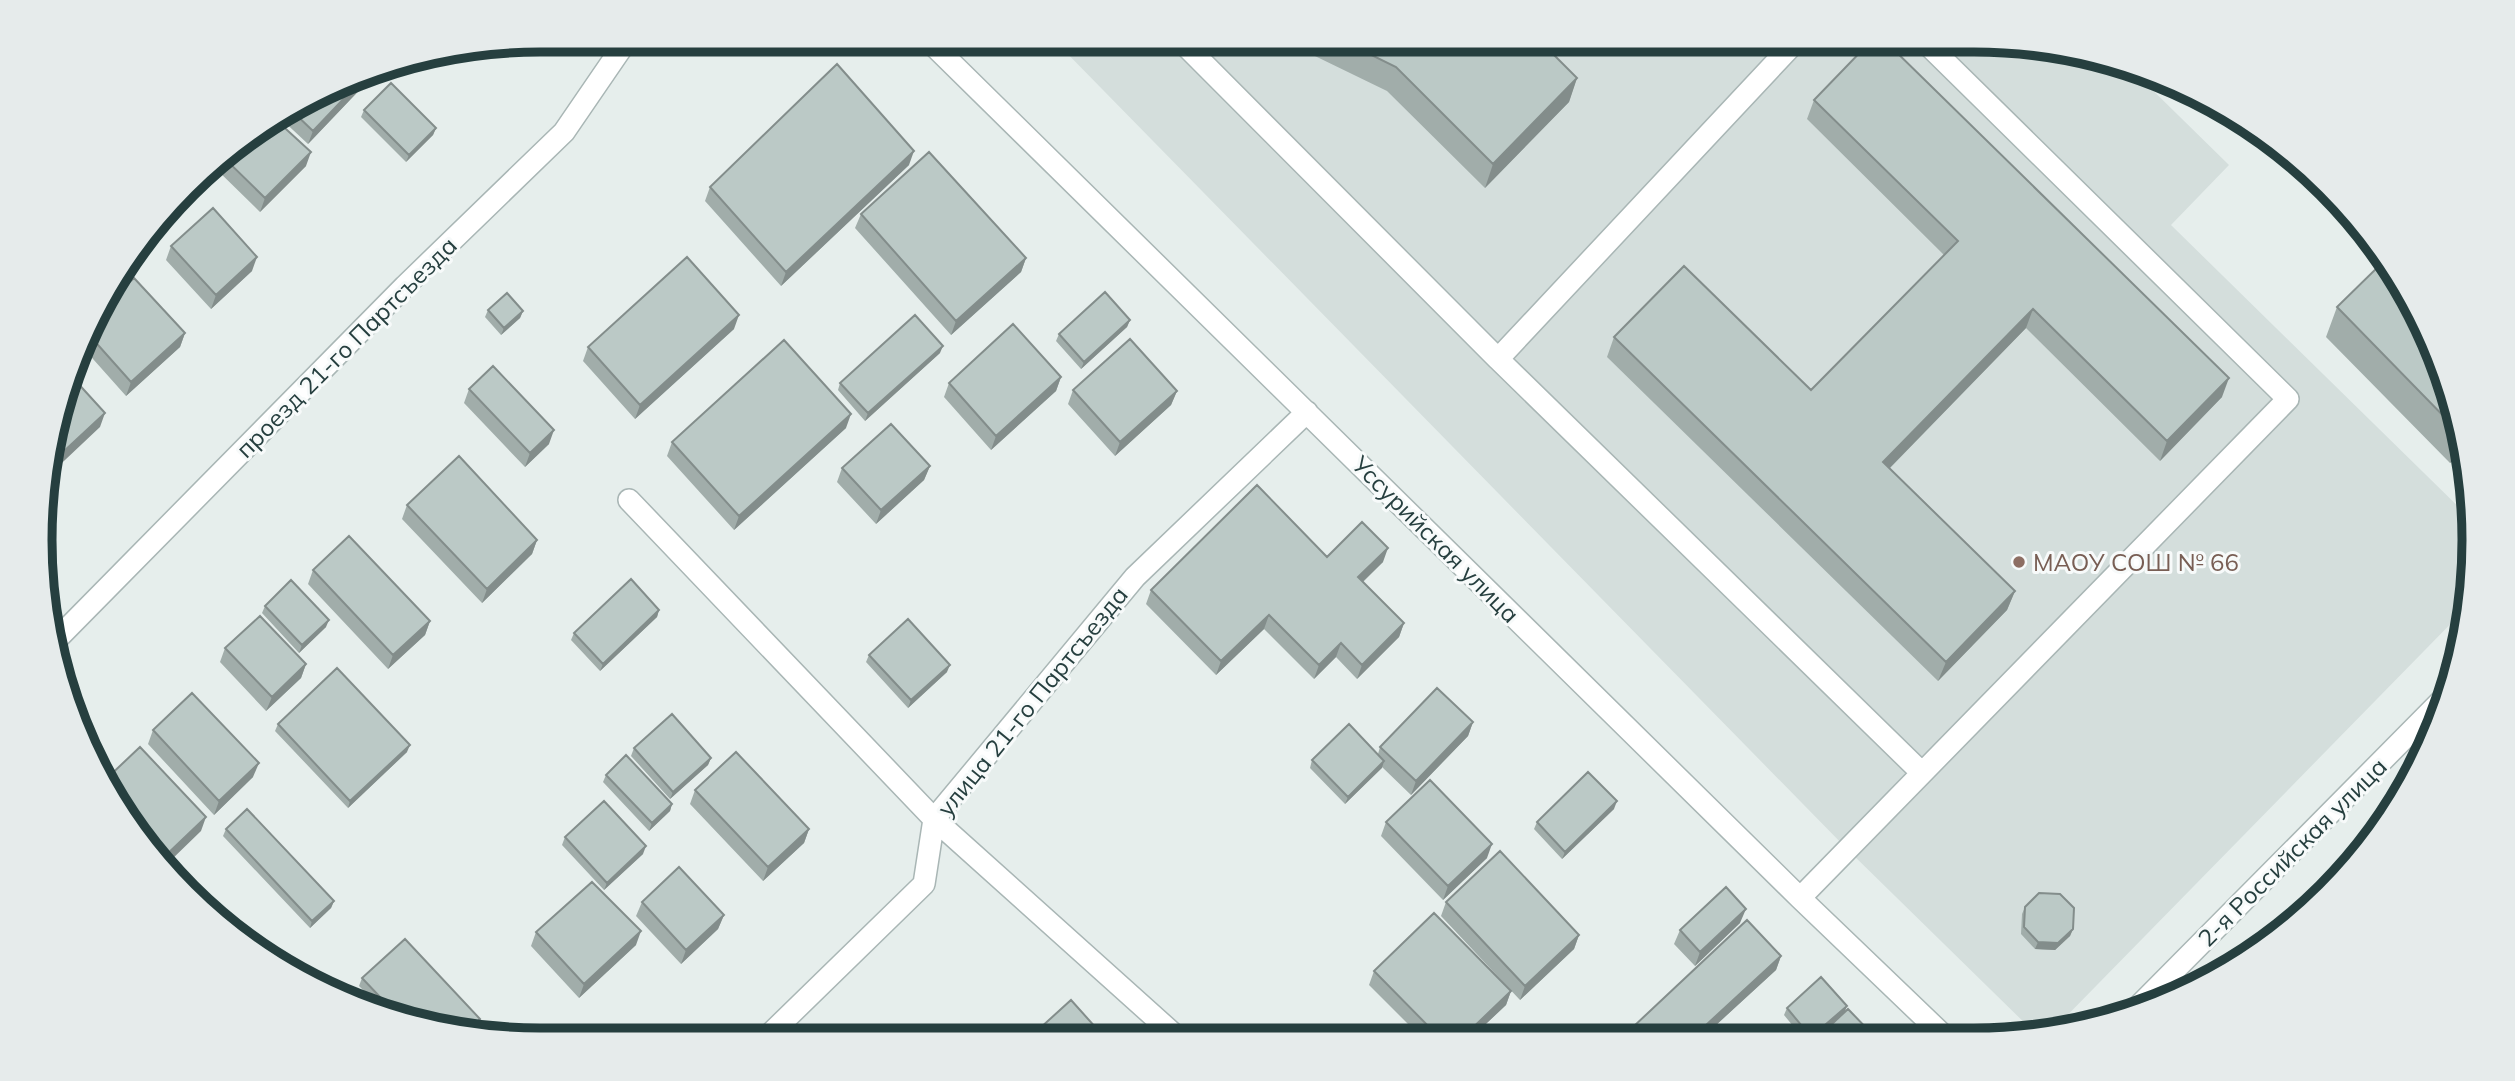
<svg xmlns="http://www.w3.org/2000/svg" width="2515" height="1081" font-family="Mulish,sans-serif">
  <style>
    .built { fill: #d4dedc }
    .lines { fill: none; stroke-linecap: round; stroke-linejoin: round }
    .minor-casing { stroke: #a9b6b5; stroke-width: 24 }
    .minor { stroke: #fff; stroke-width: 21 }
    .wall { fill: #a1adaa }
    .shaded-wall { fill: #838d8b }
    .building { fill: #bbc9c6; stroke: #838d8b; stroke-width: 2 }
    .education-dot { fill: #8d6e63; stroke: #f7fafa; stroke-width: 2.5 }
    .labels { text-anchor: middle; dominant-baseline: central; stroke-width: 6; stroke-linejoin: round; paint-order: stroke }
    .street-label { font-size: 24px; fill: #263f3f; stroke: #f7fafa }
    .education-label { font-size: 24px; fill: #785e54; stroke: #f7fafa; text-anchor: start }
    .rim { fill: none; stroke: #263f3f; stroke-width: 9 }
  </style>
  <rect width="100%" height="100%" fill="#e6eeec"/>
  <path class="built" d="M1054,40H1975L2128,66L2229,165L2171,225L2473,521L2470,604L2049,1034L2038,1036L1848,850Z"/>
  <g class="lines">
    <defs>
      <path id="minor" d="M928,40L1800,898L1945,1037
        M1180,40L1498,359
        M1797,40L1498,359L1922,773
        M629,500L934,819L1179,1039
        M52,644L405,286L564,132L627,40
        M1800,898L2288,399L1923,40
        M2133,1012L2450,692
        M764,1040L924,884L934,819L1135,577L1307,412"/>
    </defs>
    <use href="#minor" class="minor-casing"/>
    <use href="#minor" class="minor"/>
  </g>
  <path class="wall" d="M1282,40H1539L1577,78L1569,102L1485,188L1387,91Z
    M373,70L369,80L308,144L278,116L291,107Z
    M1814,100L2222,397L2160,461L2026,328L1890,468L2015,591L2007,610L1938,681L1607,357L1614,337L1811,390L1944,255L1807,119Z
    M364,110L436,128L433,135L406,162L361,117Z
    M275,119L306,166L260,212L211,164Z
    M909,165L781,286L705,201L710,187Z
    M861,214L1026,258L1021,272L951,335L855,228Z
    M171,246L252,271L211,309L166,260Z
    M2337,307L2458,411L2464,449L2450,463L2326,337Z
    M101,308L185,333L180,347L126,396L85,350Z
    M488,310L523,311L520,318L501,335L485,317Z
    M1130,320L1127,327L1081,369L1056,341L1059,334Z
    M734,329L635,419L583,361L588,347Z
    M940,353L865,421L838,390L840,383Z
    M1061,377L1056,391L991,450L944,397L949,383Z
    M469,389L549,444L525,467L464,403Z
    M1073,390L1177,391L1171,405L1115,456L1068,404Z
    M846,428L734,530L667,456L672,442Z
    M930,466L924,480L876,524L837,482L842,468Z
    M407,505L537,540L532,554L482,603L402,519Z
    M1327,557L1383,562L1363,582L1404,623L1399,637L1357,679L1336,657L1314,679L1264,629L1216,675L1146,604L1151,590Z
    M313,570L430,621L425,635L388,669L308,584Z
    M265,606L326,627L299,653L262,613Z
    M659,610L657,617L600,671L571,640L574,633Z
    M225,648L306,664L301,678L266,711L220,662Z
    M869,655L947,672L908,708L866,662Z
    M1473,722L1468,736L1411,795L1382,767L1345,804L1310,768L1312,760L1378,754L1380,747Z
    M278,724L407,752L348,808L275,731Z
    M153,730L253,777L214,815L148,744Z
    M634,748L711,758L708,765L670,799L631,756Z
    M606,775L672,804L670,811L649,831L603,782Z
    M695,790L809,829L804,843L763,881L690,804Z
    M1614,809L1562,859L1534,829L1537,822Z
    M1386,822L1487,858L1443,900L1381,836Z
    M226,829L334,901L331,908L310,928L223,836Z
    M565,837L643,854L604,890L562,845Z
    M642,902L724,915L718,929L681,964L636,916Z
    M1446,902L1579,935L1574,949L1520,1000L1441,916Z
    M2025,907L2073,929L2070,936L2055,950L2035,949L2021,934L2022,914Z
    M1740,923L1695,966L1674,944L1680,930Z
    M536,932L636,945L579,998L531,946Z
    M1781,956L1776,970L1703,1037L1629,1038L1633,1027Z
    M1374,971L1511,991L1506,1005L1471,1038H1422L1369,985Z
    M362,978L478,1026L474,1030L388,1015L359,986Z
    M1847,1006L1844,1013L1817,1037H1802L1784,1015L1787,1008Z"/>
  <path class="shaded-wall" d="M373,70L369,80L308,144L313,131L370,71Z
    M1577,78L1569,102L1485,188L1493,164Z
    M436,128L433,135L406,162L409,155Z
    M914,151L909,165L781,286L786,272Z
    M311,152L306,166L260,212L265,198Z
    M257,257L252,271L211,309L216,295Z
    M1026,258L1021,272L951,335L956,321Z
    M2033,309L2026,328L1876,482L1883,462Z
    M523,311L520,318L501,335L504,328Z
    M739,315L734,329L635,419L640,405Z
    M1130,320L1127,327L1081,369L1084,362Z
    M185,333L180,347L126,396L131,382Z
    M943,346L940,353L865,421L868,413Z
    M1061,377L1056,391L991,450L996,436Z
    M2229,378L2222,397L2160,461L2167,441Z
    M1177,391L1171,405L1115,456L1120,442Z
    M105,413L100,427L47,477L48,466Z
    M851,414L846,428L734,530L739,516Z
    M554,430L549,444L525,467L530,453Z
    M2460,433H2461L2464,449L2450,463Z
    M930,466L924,480L876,524L881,510Z
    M537,540L532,554L482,603L487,589Z
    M1388,548L1383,562L1353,591L1358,577Z
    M2015,591L2007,610L1938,681L1946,662Z
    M659,610L657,617L600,671L603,664Z
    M1269,615L1264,629L1216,675L1221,661Z
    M329,620L326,627L299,653L302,645Z
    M430,621L425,635L388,669L393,655Z
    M1404,623L1399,637L1357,679L1362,665Z
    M1341,643L1336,657L1314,679L1319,665Z
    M306,664L301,678L266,711L272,697Z
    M950,665L947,672L908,708L911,700Z
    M1473,722L1468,736L1411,795L1416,781Z
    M410,745L407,752L348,808L350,801Z
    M711,758L708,765L670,799L673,792Z
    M1384,761L1382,768L1345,804L1348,797Z
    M259,763L253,777L214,815L219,801Z
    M1617,801L1614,809L1562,859L1565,852Z
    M672,804L670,811L649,831L652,823Z
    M206,817L201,831L167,864L163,858Z
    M809,829L804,843L763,881L768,867Z
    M1492,844L1487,858L1443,900L1448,886Z
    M646,846L643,854L604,890L607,883Z
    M334,901L331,908L310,928L312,921Z
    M1746,909L1740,923L1695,966L1700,952Z
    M724,915L718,929L681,964L686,950Z
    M2073,929L2070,936L2055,950L2035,949L2038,942Z
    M641,931L636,945L579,998L584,984Z
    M1579,935L1574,949L1520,1000L1525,986Z
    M1781,956L1776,970L1703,1037H1693Z
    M1511,991L1506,1005L1471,1038H1462Z
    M1847,1006L1844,1013L1817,1037H1811Z
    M480,1019L478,1026L474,1030L470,1029Z"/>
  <path class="building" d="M1341,40H1539L1577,78L1493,164L1396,67Z
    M1872,40H1884L2229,378L2167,441L2033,309L1883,462L2015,591L1946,662L1614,337L1684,266L1811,390L1958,241L1814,100Z
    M837,64L914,151L786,272L710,187Z
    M370,71L313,131L289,108L291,107Z
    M391,83L436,128L409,155L364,110Z
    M275,119L311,152L265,198L222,156Z
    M929,152L1026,258L956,321L861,214Z
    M213,208L257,257L216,295L171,246Z
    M687,257L739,315L640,405L588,347Z
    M2386,259L2423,320L2458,411L2461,433H2460L2337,307Z
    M134,278L185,333L131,382L90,336L101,308Z
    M1105,292L1130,320L1084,362L1059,334Z
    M507,293L523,311L504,328L488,310Z
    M915,315L943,346L868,413L840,383Z
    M1013,324L1061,377L996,436L949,383Z
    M1130,339L1177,391L1120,442L1073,390Z
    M784,340L851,414L739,516L672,442Z
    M493,366L554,430L530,453L469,389Z
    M74,379L105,413L48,466L50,443Z
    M891,424L930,466L881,510L842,468Z
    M459,456L537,540L487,589L407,505Z
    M1257,485L1327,557L1362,522L1388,548L1358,577L1404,623L1362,665L1341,643L1319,665L1269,615L1221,661L1151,590Z
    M349,536L430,621L393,655L313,570Z
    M631,579L659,610L603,664L574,633Z
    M291,580L329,620L302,645L265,606Z
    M260,616L306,664L272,697L225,648Z
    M908,619L950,665L911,700L869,655Z
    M337,668L410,745L350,801L278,724Z
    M1437,688L1473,722L1416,781L1380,747Z
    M192,693L259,763L219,801L153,730Z
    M672,714L711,758L673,792L634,748Z
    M1349,724L1384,761L1348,797L1312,760Z
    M140,747L206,817L163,858L107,790L104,781Z
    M736,752L809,829L768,867L695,790Z
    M626,755L672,804L652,823L606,775Z
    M1588,772L1617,801L1565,852L1537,822Z
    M1430,780L1492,844L1448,886L1386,822Z
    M604,801L646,846L607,883L565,837Z
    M247,809L334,901L312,921L226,829Z
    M1500,851L1579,935L1525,986L1446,902Z
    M679,867L724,915L686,950L642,902Z
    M592,882L641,931L584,984L536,932Z
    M1726,887L1746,909L1700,952L1680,930Z
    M2039,893L2060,894L2074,908L2073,929L2058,943L2038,942L2024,927L2025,907Z
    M1434,913L1511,991L1462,1038H1440L1374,971Z
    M1747,920L1781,956L1693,1037L1644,1038L1633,1027Z
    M405,939L480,1019L470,1029L399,1017L362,978Z
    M1821,977L1847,1006L1811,1037L1787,1008Z
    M1071,1000L1106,1039H1028Z
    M1848,1009L1875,1037H1818Z
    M513,1027L523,1038L505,1035Z"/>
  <circle class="education-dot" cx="2019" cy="562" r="7"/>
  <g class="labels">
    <g class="street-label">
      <text transform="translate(346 347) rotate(-45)">проезд 21-го Партсъезда</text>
      <text transform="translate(1436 539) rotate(45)">Уссурийская улица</text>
      <text transform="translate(1032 701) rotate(-51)">улица 21-го Партсъезда</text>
      <text transform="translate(2292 852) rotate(-45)">2-я Российская улица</text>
    </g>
    <g class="education-label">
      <text x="2033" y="562">МАОУ СОШ № 66</text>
    </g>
  </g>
  <path d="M0 0H2515V1081H0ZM540 52H1974A488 488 0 0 1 2462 540V540A488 488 0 0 1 1974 1028H540A488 488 0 0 1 52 540V540A488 488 0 0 1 540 52Z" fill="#e6ebeb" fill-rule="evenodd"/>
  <path class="rim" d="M540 52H1974A488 488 0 0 1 2462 540V540A488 488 0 0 1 1974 1028H540A488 488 0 0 1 52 540V540A488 488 0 0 1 540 52Z"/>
</svg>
